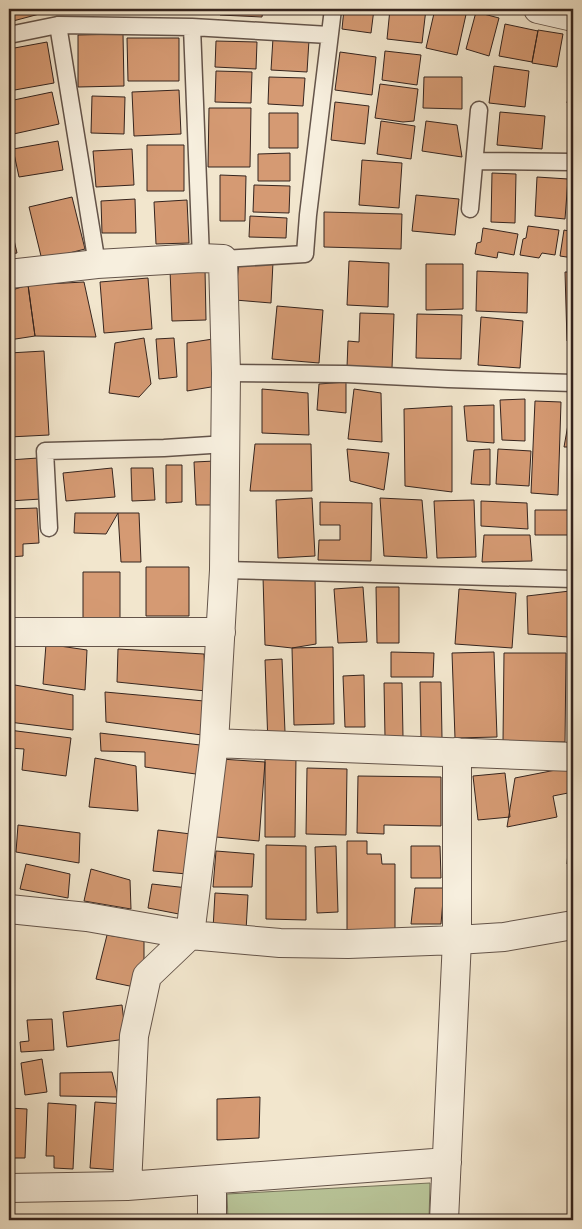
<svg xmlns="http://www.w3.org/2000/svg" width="582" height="1229" font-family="Cardo,serif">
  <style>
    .green { fill: #b9c599; stroke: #77745c }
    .building { fill: #d59a73; stroke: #35241e }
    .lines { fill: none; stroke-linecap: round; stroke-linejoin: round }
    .service-casing { stroke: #64544a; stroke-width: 19 }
    .minor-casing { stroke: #64544a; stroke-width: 30 }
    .service { stroke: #f7efde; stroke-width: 16 }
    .minor { stroke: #f7efde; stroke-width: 28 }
  </style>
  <rect width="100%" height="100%" fill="#f2e6cd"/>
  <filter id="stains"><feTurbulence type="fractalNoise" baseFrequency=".004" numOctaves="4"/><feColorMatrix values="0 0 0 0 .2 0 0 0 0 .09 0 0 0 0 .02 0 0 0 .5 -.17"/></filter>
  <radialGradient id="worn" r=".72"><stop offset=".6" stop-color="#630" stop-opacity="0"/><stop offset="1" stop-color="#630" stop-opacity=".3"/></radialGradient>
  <path class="green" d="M430,1183L429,1220H228L227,1194Z"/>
  <path class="building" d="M10,9H46L47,12L13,21Z
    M165,9H200V13L165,12Z
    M220,9H263L262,17L220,15Z
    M273,9H311L310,14L273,12Z
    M344,9H374L371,33L342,29Z
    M390,9H426L422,43L387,39Z
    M435,9L467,10L457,55L426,48Z
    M476,12L499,18L489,56L466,49Z
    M505,24L538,31L532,62L499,56Z
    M538,30L563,34L557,67L532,63Z
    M123,34L124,86L78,87V35Z
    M572,34H573V75L569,74Z
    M127,38H179V81H128Z
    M273,38L309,40L307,72L271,70Z
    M216,41L257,42L256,69L215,67Z
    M47,42L54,83L9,91V49Z
    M385,51L421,55L417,85L382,80Z
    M340,52L376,57L372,95L335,90Z
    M494,66L529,71L525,107L489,103Z
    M216,71L252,72L251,103L215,102Z
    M269,77L305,78L303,106L268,104Z
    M424,77H462V109L423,108Z
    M571,82H573V104L567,103Z
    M380,84L418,89L414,121L403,122L375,118Z
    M179,90L181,134L134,136L132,92Z
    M52,92L59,124L9,135V101Z
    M92,96L125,97L124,134L91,133Z
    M335,102L369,106L365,144L331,140Z
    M209,108H251L250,167H208Z
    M500,112L545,116L542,149L497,145Z
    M269,113H298V148H269Z
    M573,120V150L569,149Z
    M381,121L415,126L411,159L377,154Z
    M426,121L457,125L462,157L422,151Z
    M58,141L63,170L19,177L13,149Z
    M147,145H184V191H147Z
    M132,149L134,185L96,187L93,151Z
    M290,153V181H258V154Z
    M362,160L402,163L399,208L359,205Z
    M492,173L516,174L515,223L491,222Z
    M220,175L246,176L245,221H220Z
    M537,177L568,179L565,219L535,216Z
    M254,185L290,186L289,213L253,212Z
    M416,195L459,199L455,235L412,231Z
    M72,197L85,249L42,260L29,207Z
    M135,199L136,233H102L101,201Z
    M187,200L189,243L156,244L154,202Z
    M324,212L402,214L401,249L324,247Z
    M250,216L287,218L286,238L249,237Z
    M9,218L17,253L9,254Z
    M528,226L559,230L555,255L542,253L539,258L520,255L523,239L526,238Z
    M483,228L518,234L514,255L498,252L497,258L475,254L477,243L481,242Z
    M564,230L573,232V258L560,256Z
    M349,261L389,263L388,307L347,305Z
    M239,262H273L271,303L235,300Z
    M426,264H463V309L426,310Z
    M205,269L206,320L172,321L170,270Z
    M477,271L528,273L527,313L476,311Z
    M565,272H573V341H567Z
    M148,278L152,329L104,333L100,282Z
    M84,282L96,337L35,336L28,285Z
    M28,285L35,336L9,340V291Z
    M277,306L323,310L319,363L272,359Z
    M360,313L394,314L392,368L347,367L348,341L359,342Z
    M417,314L462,315L461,359L416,358Z
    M481,317L523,321L520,368L478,365Z
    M144,338L151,384L139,397L109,393L115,343Z
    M174,338L177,377L159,379L156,339Z
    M213,339L217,386L187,391V343Z
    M44,351L49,435L9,437V353Z
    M346,382V413L317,410L319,384Z
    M262,389L308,393L309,435L262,433Z
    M354,389L381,393L382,442L348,439Z
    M525,399V441L502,440L500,400Z
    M535,401L561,402L558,495L531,493Z
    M572,402L573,447H564Z
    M494,405V443L467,441L464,406Z
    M452,406V492L405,486L404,409Z
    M255,444H311L312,491H250Z
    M347,449L389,453L384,490L350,481Z
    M490,449V485L471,484L474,450Z
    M498,449L531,451L529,486L496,484Z
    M38,458L41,499L9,501V460Z
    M571,459H573V496L569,495Z
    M215,461L217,505H196L194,462Z
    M166,465H182V502L166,503Z
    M112,468L115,497L66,501L63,473Z
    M131,468H153L155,500L132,501Z
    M312,498L315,556L278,558L276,500Z
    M380,498L422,500L427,558L384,556Z
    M474,500L476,557L437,558L434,501Z
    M481,501L527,503L528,529L481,526Z
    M320,502L372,503L371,561L318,560L319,540H340V525H320Z
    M37,508L39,543L23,544V556L9,557V509Z
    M535,510H573V535H535Z
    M75,513H118L106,534L74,533Z
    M118,513H139L141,562H121Z
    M484,535H530L532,561L482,562Z
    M146,567H189V616H146Z
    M83,572H120V625H83Z
    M263,577H315L316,644L292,648L265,645Z
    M363,587L367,642L338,643L334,589Z
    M376,587H399V643H377Z
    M459,589L516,593L512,648L455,644Z
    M570,591L568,637L528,634L527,596Z
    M46,644L87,650L85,690L43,684Z
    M333,647L334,724L294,725L292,648Z
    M118,649L204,654L206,691L117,682Z
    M391,652L434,653L433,677H391Z
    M494,652L497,737L455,738L452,653Z
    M504,653H566L565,742L503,741Z
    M282,659L285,732L268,745L265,660Z
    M364,675L365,727H345L343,676Z
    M420,682H441L442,738H421Z
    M384,683H402L403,737H385Z
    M9,684L73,695V730L9,722Z
    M105,692L204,701L202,735L106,722Z
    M9,730L71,738L66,776L22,770L24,749L9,748Z
    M100,733L200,745L203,775L145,767V752L101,751Z
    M265,757H296L295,837H265Z
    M95,758L136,766L138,811L89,807Z
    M221,759L265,762L259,841L216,837Z
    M571,767L573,792L553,796L557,817L507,827L515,778Z
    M307,768L347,769L346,835L306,834Z
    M505,773L510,817L478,820L473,776Z
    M358,776L441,777V826L384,825V834L357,833Z
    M573,814V863L567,864L571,815Z
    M18,825L80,833L79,863L16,852Z
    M158,830L191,834L187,874L153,871Z
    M347,841H367V854H381L382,864H395V937L347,938Z
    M266,845L306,846V920L266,919Z
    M336,846L338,912L317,913L315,847Z
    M411,846H440L441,878H411Z
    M216,851L254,854L252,887H213Z
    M26,864L70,874L68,898L20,889Z
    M91,869L130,880L131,909L84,901Z
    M152,884L188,888L184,915L148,908Z
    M415,888H444L441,924H411Z
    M215,893L248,895L246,931L213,929Z
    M107,935L144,941V989L96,979Z
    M122,1005L126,1039L67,1047L63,1012Z
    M52,1019L54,1050L21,1052L20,1042L29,1041L27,1020Z
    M42,1059L47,1092L25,1095L21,1063Z
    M112,1072L118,1097L60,1096V1073Z
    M260,1097L259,1138L217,1140V1099Z
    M95,1102L124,1104L118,1170L90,1168Z
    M48,1103L76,1105L73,1169L54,1168V1156H46Z
    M9,1108L27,1109L25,1158H9Z
    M573,1216V1220H508Z"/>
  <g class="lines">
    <defs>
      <path id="service" d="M58,25L97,264
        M192,27L201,258
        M9,35L58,25L192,27L329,35
        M475,161L573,162
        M470,209L479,110
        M223,259L305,254L308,215L333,9
        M226,373L346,374L448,379L573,383
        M49,528L45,451L164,448L226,444
        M224,570L573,579"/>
      <path id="minor" d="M538,9L573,17
        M9,274L97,264L201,258L223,259L226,373L224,570L214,743L573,757
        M9,632H221
        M9,909L87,917L190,935L280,943L348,944L457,940L504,937L573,925
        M212,1180V1220
        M127,1186L134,1036L147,976L190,935L214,743
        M9,1188L127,1186L447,1162
        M444,1220L457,940V752"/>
    </defs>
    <use href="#service" class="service-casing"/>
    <use href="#minor" class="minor-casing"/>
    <use href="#service" class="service"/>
    <use href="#minor" class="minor"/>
  </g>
  <rect width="582" height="1229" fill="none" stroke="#f2e6cd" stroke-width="30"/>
  <rect x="10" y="10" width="562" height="1209" fill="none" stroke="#35241e" stroke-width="2.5"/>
  <rect x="15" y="15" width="552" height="1199" fill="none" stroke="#35241e"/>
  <rect width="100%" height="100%" filter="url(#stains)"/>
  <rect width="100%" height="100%" fill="url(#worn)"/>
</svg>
